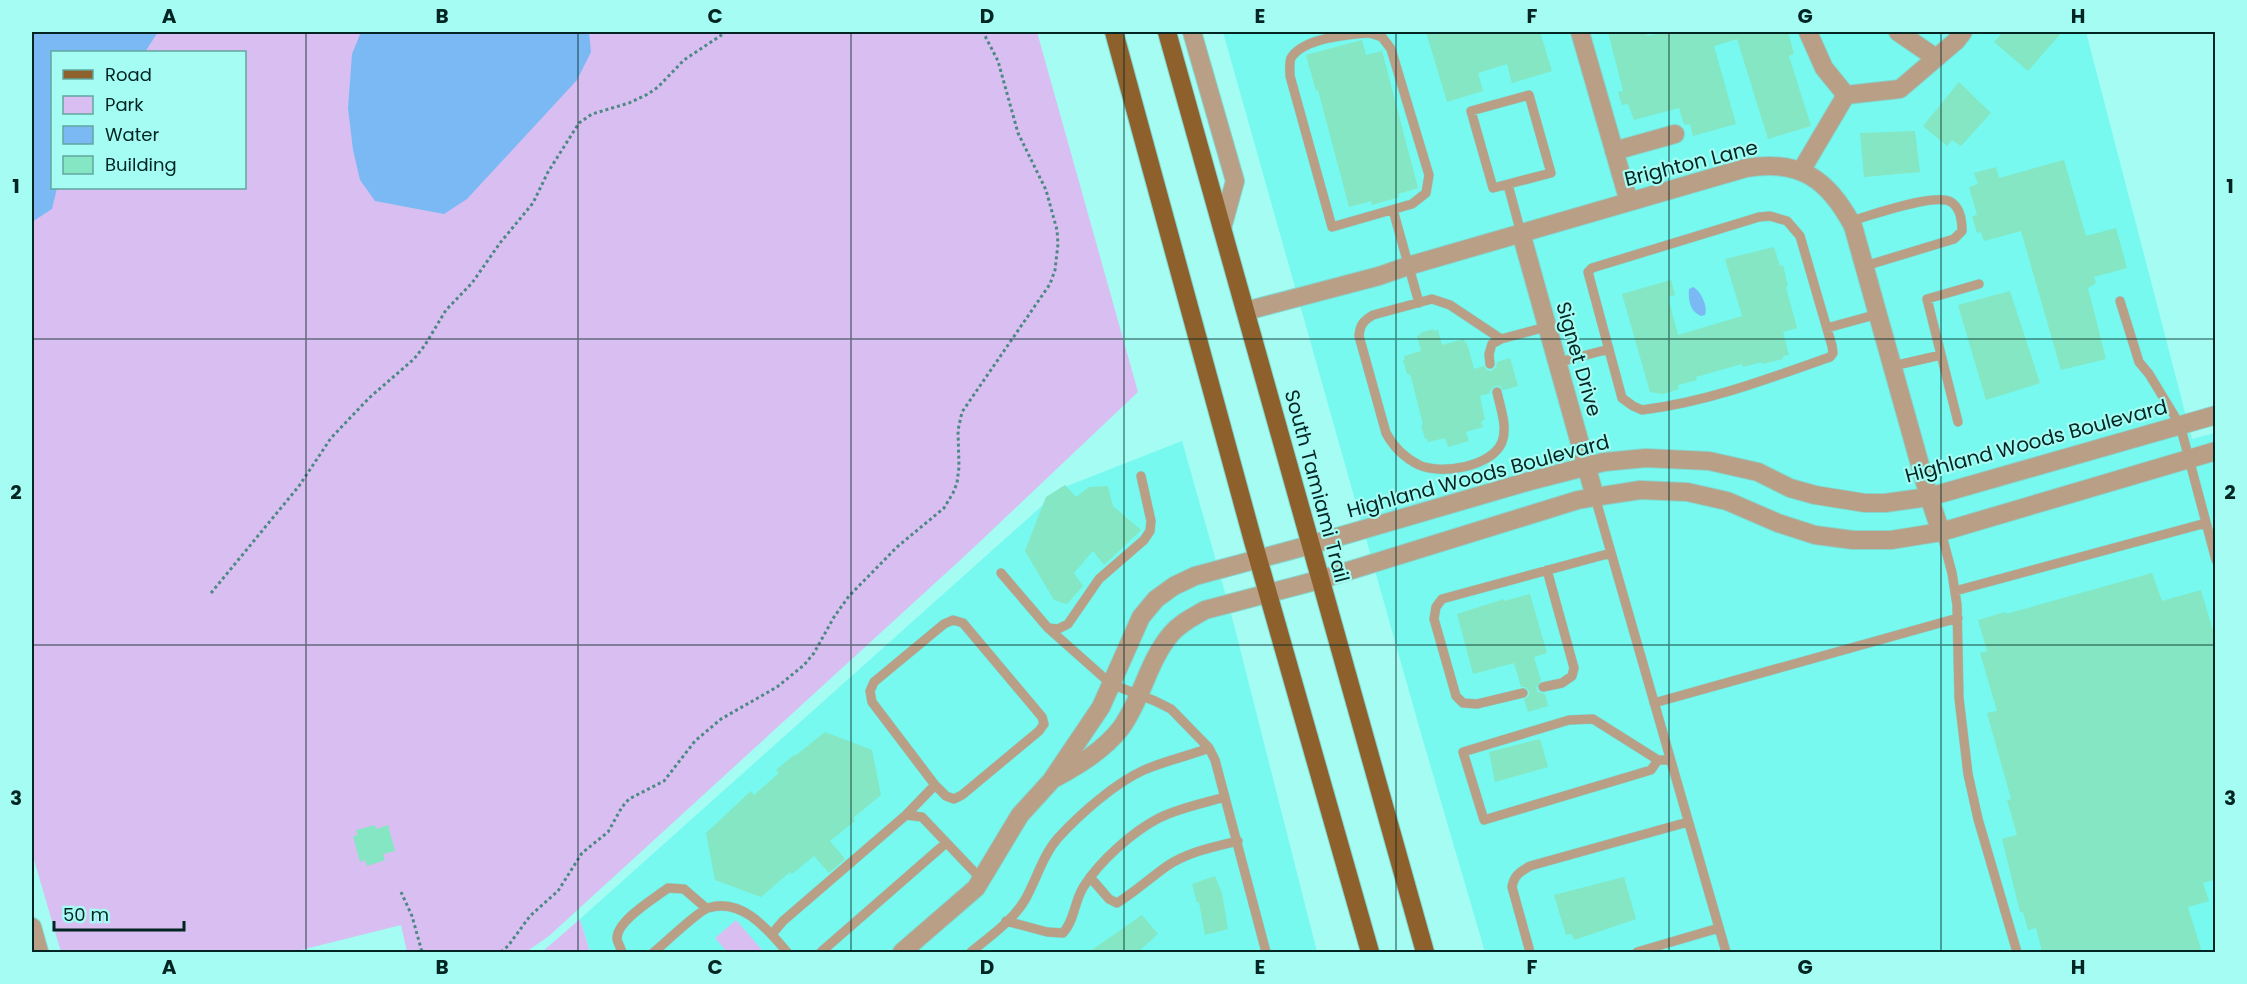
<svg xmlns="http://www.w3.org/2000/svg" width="2247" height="984" font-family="Poppins,sans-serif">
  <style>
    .built { fill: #77f9ef }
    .green { fill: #d9bff1; fill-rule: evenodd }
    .water { fill: #7ab9f4 }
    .building { fill: #84e6c2 }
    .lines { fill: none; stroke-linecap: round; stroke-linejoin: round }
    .service-casing { stroke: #86d5cd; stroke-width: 10 }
    .minor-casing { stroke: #86d5cd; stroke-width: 20 }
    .primary-casing { stroke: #86d5cd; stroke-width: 20 }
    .path { stroke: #4d8984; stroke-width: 3; stroke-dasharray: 3 3; stroke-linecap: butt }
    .service { stroke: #b99f85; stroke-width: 9 }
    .minor { stroke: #b99f85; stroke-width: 18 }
    .primary { stroke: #8e612c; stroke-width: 18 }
    .grid { fill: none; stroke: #002522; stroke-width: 1.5; stroke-opacity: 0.55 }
    .labels { text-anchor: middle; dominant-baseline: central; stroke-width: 4.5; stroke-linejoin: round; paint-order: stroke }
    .street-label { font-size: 20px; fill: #002522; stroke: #a4fcf3 }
    .neatline { fill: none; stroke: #002522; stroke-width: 2 }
    .grid-label { font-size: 20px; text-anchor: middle; font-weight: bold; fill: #002522 }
  </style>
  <rect width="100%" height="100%" fill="#a4fcf3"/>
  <path class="built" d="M1223,32H2086L2192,439L2215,433V952H1485L1420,730Z
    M1182,441L1233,621L1317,952H590L580,919L1062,488Z"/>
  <path class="green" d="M32,32H1037L1138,392L969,552L549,936L526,952H407L401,925L293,952H61L32,853ZM52,52H244V188H52Z
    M580,919L590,952H542Z
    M736,920L764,952H727L715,938Z"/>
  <path class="water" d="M32,32H158L145,52H52V188H57L52,209L32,222Z
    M361,32H589L591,52L577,80L467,199L444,214L375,201L360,180L353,150L348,108L352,54Z
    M1693,287C1701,291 1708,306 1705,315L1701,316C1690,312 1688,300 1689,289Z"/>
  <path class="building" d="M1426,32H1540L1552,71L1512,83L1507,64L1478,73L1483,91L1447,102Z
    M1608,32H1646L1647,36L1664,32H1788L1794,54L1789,56L1811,126L1768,139L1737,39L1714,46L1736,124L1693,136L1690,124L1685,125L1683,122L1679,108L1634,120L1628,104L1622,105L1618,92L1623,91Z
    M2003,32H2062L2028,71L1994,42Z
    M1362,40L1366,55L1382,51L1418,188L1398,194L1399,197L1372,205L1371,201L1349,207L1318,90L1316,91L1306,55Z
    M1959,82L1991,113L1961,146L1952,140L1947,146L1923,126Z
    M1915,131L1920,172L1864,177L1860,133Z
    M2064,160L2086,236L2116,228L2127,268L2094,277L2096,283L2088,288L2106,359L2061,370L2021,231L1984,241L1981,232L1977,233L1972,216L1977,215L1969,187L1978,184L1974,173L1996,167L1999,178Z
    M1774,247L1780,266L1783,265L1788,286L1786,287L1797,328L1783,332L1789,355L1783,356V359L1762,364V362L1743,367L1742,364L1696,377L1697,380L1678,385L1679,389L1663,394L1650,392L1622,294L1671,280L1675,295L1668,297L1678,335L1742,316L1725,259Z
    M2010,291L2040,383L1986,400L1958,305Z
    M1434,329V331L1438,330L1442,345L1464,339L1465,343H1467L1474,369L1484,366L1487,370L1491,371L1496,367L1497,362L1510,358L1518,386L1503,390L1500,386H1495L1491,389L1490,393L1480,396L1485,419L1481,422L1483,427L1466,432L1469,441L1448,447L1445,438L1428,442L1427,439H1425L1421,425H1423L1411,377L1409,374H1407L1403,360H1405L1404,356L1421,351L1417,336L1420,335V333Z
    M1065,485L1076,497L1089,487L1108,486L1113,506L1141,530L1104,565L1093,551L1074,573L1083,586L1067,604L1054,600L1025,551L1046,497Z
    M2152,573L2162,601L2201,590L2216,641V879L2203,883L2209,901L2188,907L2202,952H2042L2036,928L2028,930L2023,912H2020L2002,839L2017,835L2007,800L2011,799L1987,713L1997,711L1980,653L1987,651L1978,620L2005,612L2006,614Z
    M1530,594L1547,653L1534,657L1541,681L1536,688L1538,692L1545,694L1548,706L1528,712L1524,700L1529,695V691L1525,687H1521L1514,663L1473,674L1457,614L1504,599V601Z
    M825,732L872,750L881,795L853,818L855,821L830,841L845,859L829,873L814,856L792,874L790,872L761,897L715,880L706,833L751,791L754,795L779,773L776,770L794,755L795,756Z
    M1540,739L1548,767L1495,782L1489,752Z
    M375,825L376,829L388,825L395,851L383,854L385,860L367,866L365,860L360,862L353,836L358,835L356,830Z
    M1215,876L1222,893L1228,929L1205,935L1199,902L1197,903L1192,884Z
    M1624,877L1636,919L1574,940L1572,934L1566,935L1554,895Z
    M1142,915L1158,934L1138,952H1089Z"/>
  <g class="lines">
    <defs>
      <path id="service" d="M1370,33L1382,37L1391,49L1429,175L1426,193L1412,204L1332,227L1290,76C1290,71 1289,63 1291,58C1303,38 1350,34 1370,33Z
        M1529,95L1551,173L1493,188L1471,111Z
        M1508,185L1521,233
        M1393,210L1419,303
        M1770,216L1787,221L1800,236L1832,346L1833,353L1830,357C1768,379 1707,402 1642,410L1633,406L1622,398L1588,272L1592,268L1759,217Z
        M1850,221C1870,216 1936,192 1951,202C1961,208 1962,221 1962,231L1954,239L1865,266
        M2120,301L2139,362L2149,374L2180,425L2216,560
        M1827,328L1878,314
        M1501,339L1546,327
        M1556,363L1609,349
        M1490,364L1489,354L1492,344L1501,339L1450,305L1432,299L1373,315C1363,321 1360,325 1359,336L1386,433C1393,446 1405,458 1419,465C1441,475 1492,467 1502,442C1508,427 1500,407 1497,392
        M1893,366L1941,355
        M1958,422L1927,299L1979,284
        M1595,497L1726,952
        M1941,532L1952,573L1957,605L1959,698L1968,774L1978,819L2017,952
        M1001,573L1048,628L1058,629L1068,624L1099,579L1144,540L1150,531L1151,521L1141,476
        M1955,591L2206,523
        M1048,628L1111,684L1155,701L1171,709L1209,748
        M1543,687L1562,683L1572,676L1574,668L1547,570
        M1523,693L1477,704L1463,703L1456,696L1434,619L1436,607L1442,599L1611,553
        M1654,703L1958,618
        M1658,760L1593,719L1569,720L1463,752L1484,820L1651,770L1658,760H1670
        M906,815L935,785L872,702L870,691L874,682L944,624L953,620L963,623L1042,717L1044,724L1039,731L962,795L954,799L946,796L935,785
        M1090,877L1109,899L1117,903C1135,892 1150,878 1167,866C1188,852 1213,847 1238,841
        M1006,921L1047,932L1063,933C1075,920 1074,901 1084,886C1100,861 1132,832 1159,818C1179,808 1204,803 1225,797
        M772,934L783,921L906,815L922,817L981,879
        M622,952C621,949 618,943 617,939C616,921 655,898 668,888L684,889L706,908
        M654,952C664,944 698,911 708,908C742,897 768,930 787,952
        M821,952L946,843
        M971,952C989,937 1014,920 1026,898C1037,878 1043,855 1058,838C1080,814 1115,783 1144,770C1165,761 1188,756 1209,748L1215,760L1266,952
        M1530,952L1512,887C1514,875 1520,872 1530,866L1688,822
        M1637,952L1719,928"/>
      <path id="minor" d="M1192,32L1235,181L1222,228
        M1580,32L1629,202
        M1808,32L1824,68L1846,95
        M1898,32L1936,58
        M1846,95L1900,89L1956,41L1963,32
        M1614,151L1675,134
        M1801,171L1846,95
        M1521,233L1595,497
        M1246,311L1379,276L1408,266L1746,168C1800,159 1828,179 1853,226L1929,497L1941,532
        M1055,778C1079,765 1104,750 1121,728C1142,699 1148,661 1171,634C1180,623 1193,617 1205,610L1319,580L1578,500L1595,497L1640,490L1687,492L1727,501L1778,523L1815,535L1853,540H1891L1941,532L2216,451
        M32,927L39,952
        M902,952L976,888L1020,815L1051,781L1101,707L1141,617L1156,599L1174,586L1195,576L1310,545L1530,481L1604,462L1646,458L1709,461L1758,472L1790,488L1815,495L1865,503H1885L1929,497L2216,415"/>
      <path id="primary" d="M1114,32L1253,541L1370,952
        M1167,32L1425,952"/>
    </defs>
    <use href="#service" class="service-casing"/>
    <use href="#minor" class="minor-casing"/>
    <use href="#primary" class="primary-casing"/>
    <path class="path" d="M211,593L299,486L331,438L369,398L414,359L425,345L446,310L472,283L500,243L533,203L548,172L579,123L592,114L629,103L648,94L658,87L684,60L726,32
      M401,892L412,916L422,952
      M501,952L508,946L530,916L558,891L582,853L608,832L622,807L629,799L664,781L695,741L721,719L777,687L804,665L814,653L834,617L849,596L897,547L944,508L953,493L957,483L959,467L958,430L962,412L1050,284L1055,270L1058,244L1057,230L1046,190L1018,133L998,61L983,32"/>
    <use href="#service" class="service"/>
    <use href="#minor" class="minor"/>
    <use href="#primary" class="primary"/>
  </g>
  <path class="grid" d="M306,32V952M578,32V952M851,32V952M1124,32V952M1396,32V952M1669,32V952M1941,32V952M32,339H2216M32,645H2216"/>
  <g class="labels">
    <g class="street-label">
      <text transform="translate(1691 163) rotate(-14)">Brighton Lane</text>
      <text transform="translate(1579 359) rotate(74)">Signet Drive</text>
      <text transform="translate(2036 441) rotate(-15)">Highland Woods Boulevard</text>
      <text transform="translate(1478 476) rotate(-15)">Highland Woods Boulevard</text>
      <text transform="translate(1317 486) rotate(75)">South Tamiami Trail</text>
    </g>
  </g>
  <rect width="2247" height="984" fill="none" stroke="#a4fcf3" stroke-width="66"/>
  <rect x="51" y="51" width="195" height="138" fill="#a4fcf3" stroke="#62a69f" stroke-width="1.5"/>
  <rect x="63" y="70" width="30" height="9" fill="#8e612c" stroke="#62a69f" stroke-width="1.5"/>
  <text x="105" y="81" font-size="18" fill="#002522">Road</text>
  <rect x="63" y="96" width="30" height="18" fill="#d9bff1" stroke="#62a69f" stroke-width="1.5"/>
  <text x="105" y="111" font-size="18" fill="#002522">Park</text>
  <rect x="63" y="126" width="30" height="18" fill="#7ab9f4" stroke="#62a69f" stroke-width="1.5"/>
  <text x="105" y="141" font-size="18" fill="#002522">Water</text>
  <rect x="63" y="156" width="30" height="18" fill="#84e6c2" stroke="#62a69f" stroke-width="1.5"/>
  <text x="105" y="171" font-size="18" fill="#002522">Building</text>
  <path d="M54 921v9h130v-9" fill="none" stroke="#002522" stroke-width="3"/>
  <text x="63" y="921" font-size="18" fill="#002522" stroke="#a4fcf3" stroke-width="4.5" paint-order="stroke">50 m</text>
  <rect x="33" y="33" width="2181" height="918" class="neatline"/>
  <g class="grid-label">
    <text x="169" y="23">A</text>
    <text x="442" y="23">B</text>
    <text x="715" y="23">C</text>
    <text x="987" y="23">D</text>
    <text x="1260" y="23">E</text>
    <text x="1532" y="23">F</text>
    <text x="1805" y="23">G</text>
    <text x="2078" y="23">H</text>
    <text x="16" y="193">1</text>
    <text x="2230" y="193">1</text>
    <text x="16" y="499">2</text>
    <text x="2230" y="499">2</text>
    <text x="16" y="805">3</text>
    <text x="2230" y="805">3</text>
    <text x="169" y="974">A</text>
    <text x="442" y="974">B</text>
    <text x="715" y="974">C</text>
    <text x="987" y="974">D</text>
    <text x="1260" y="974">E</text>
    <text x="1532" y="974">F</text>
    <text x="1805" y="974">G</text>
    <text x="2078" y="974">H</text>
  </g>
</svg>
